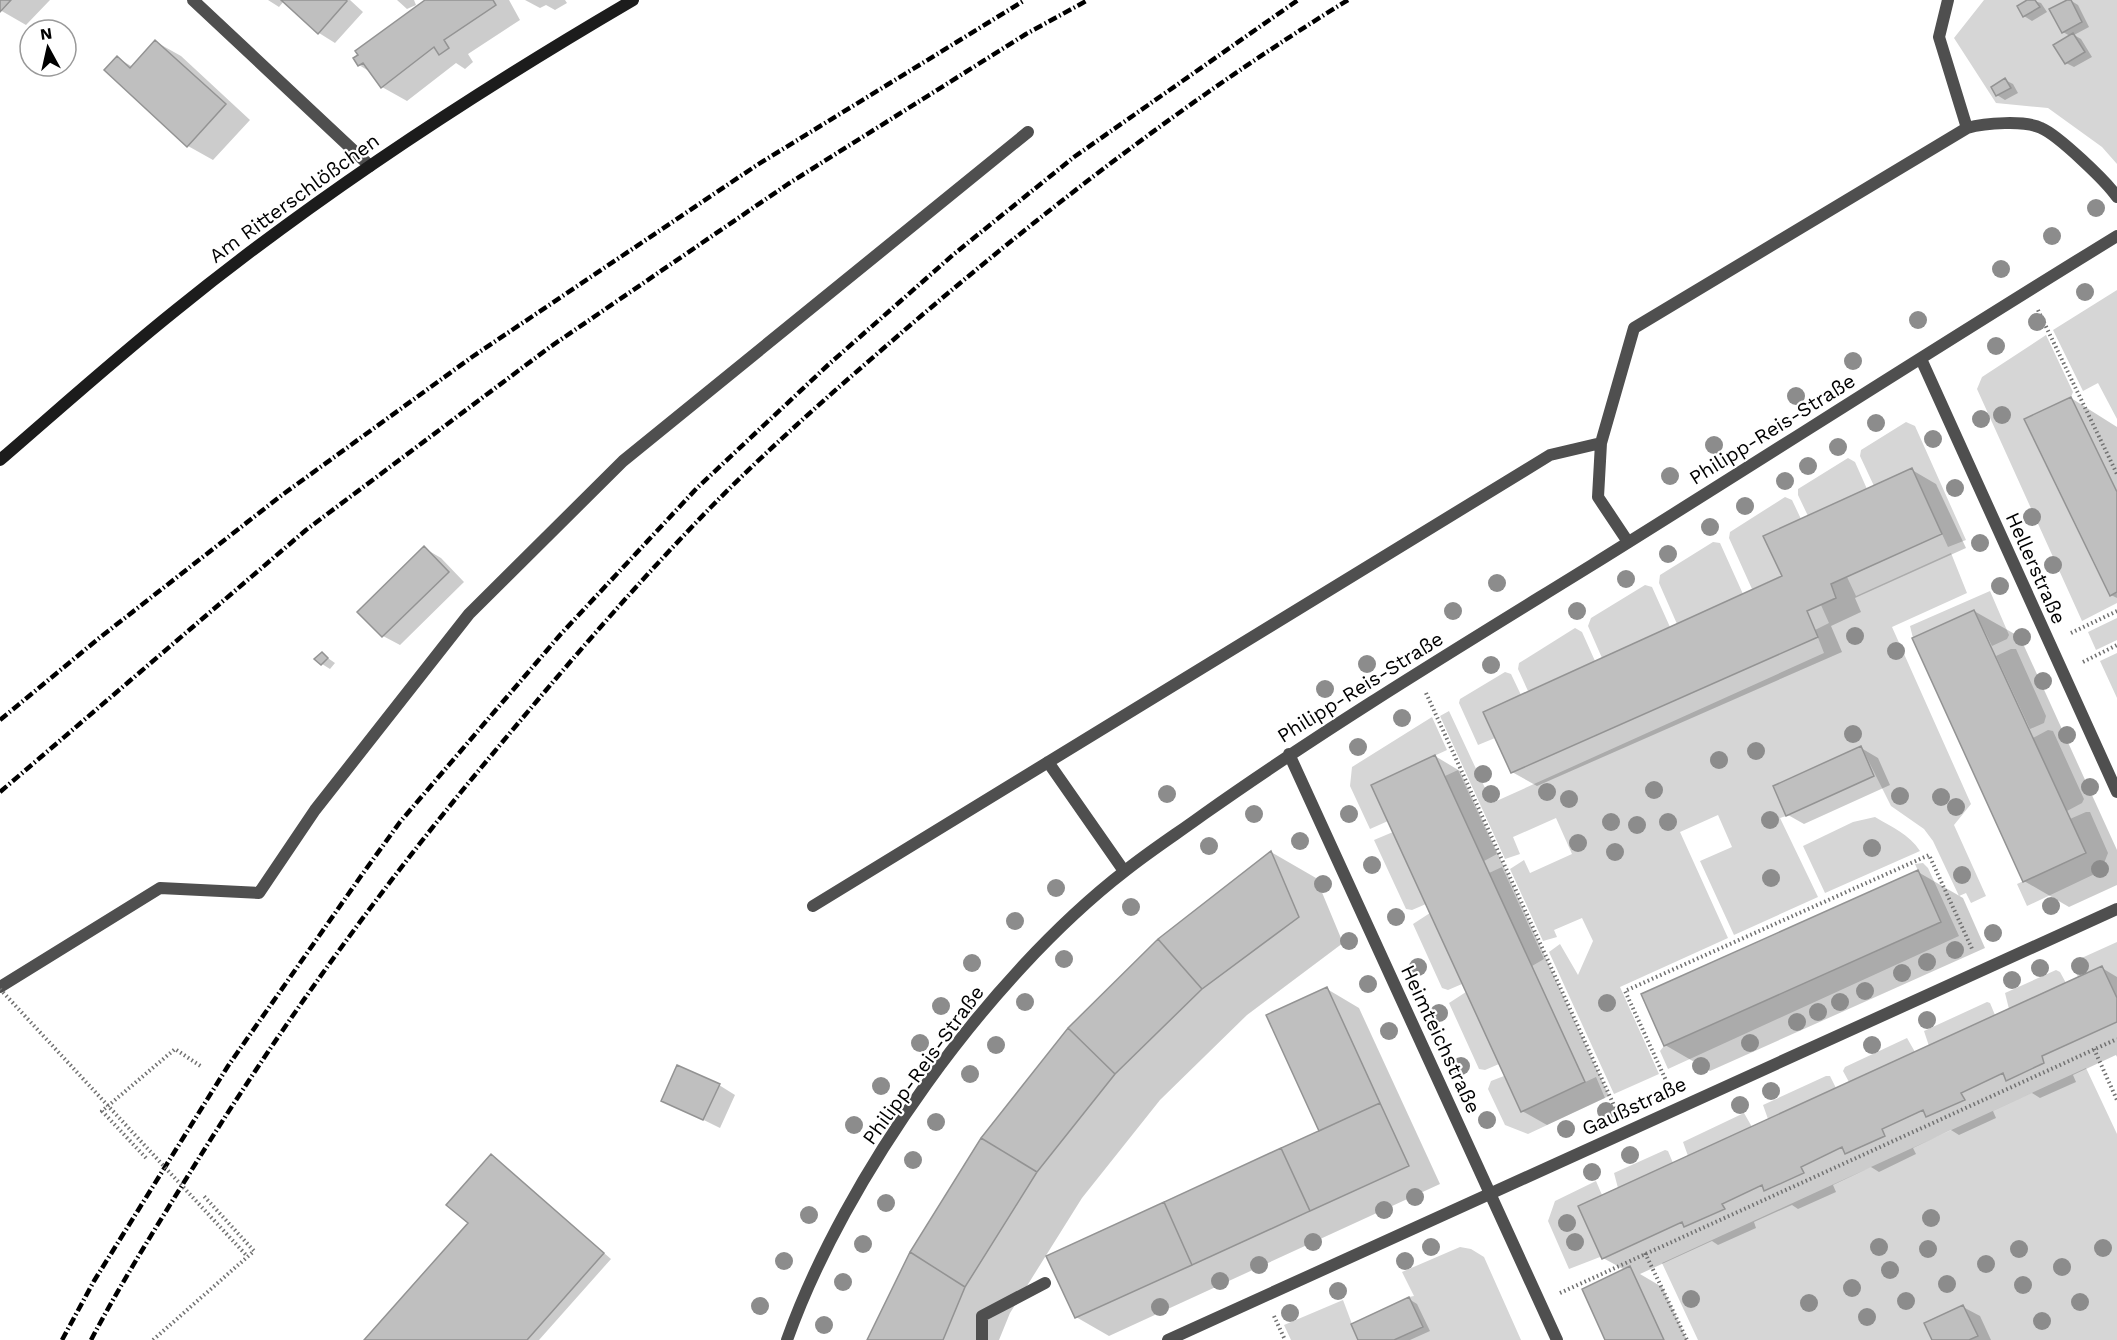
<svg xmlns="http://www.w3.org/2000/svg" width="2117" height="1340" font-family="'Work Sans',sans-serif">
  <style>
    .green { fill: #d6d6d6 }
    .shadow { fill: #0003 }
    .building { fill: #bfbfbf; stroke: #939393; stroke-width: 1.5 }
    .lines { fill: none; stroke-linecap: round; stroke-linejoin: round }
    .path { stroke: #717171; stroke-width: 4; stroke-dasharray: 1.5 3; stroke-linecap: butt }
    .lane { stroke: #4f4f4f; stroke-width: 12 }
    .street { stroke: #4f4f4f; stroke-width: 12 }
    .secondary { stroke: #1c1c1c; stroke-width: 12 }
    .rail { stroke: #000; stroke-width: 4.5; stroke-dasharray: 9 3 1.5 3; stroke-linecap: butt }
    .path-bridge { stroke: #717171; stroke-width: 4; stroke-dasharray: 1.5 3; stroke-linecap: butt }
    .tree { fill: #8c8c8c }
    .labels { text-anchor: middle; dominant-baseline: central; stroke-width: 4.5; stroke-linejoin: round; paint-order: stroke }
    .street-label { font-size: 20px; fill: #000; stroke: #fff }
  </style>
  <rect width="100%" height="100%" fill="#fff"/>
  <path class="green" d="M1984,0H2117V164L2102,147L2048,108L1996,103L1954,38Z
    M2117,290V419L2098,383L2083,391L2053,330Z
    M2046,335L2073,392L2071,397L2024,420L2109,595L2117,592V603L2082,621L1977,389L1982,377Z
    M1906,422L1915,426L1966,540L1948,547L1912,468L1874,486L1860,456L1861,450Z
    M1848,458L1855,462L1867,489L1808,516L1798,495V489Z
    M1785,497L1792,500L1801,519L1764,536L1782,576L1752,589L1729,538L1730,532Z
    M1713,542L1720,543L1743,594L1677,624L1659,583L1660,575Z
    M1951,553L1967,593L1892,627L1971,804L1954,825L1986,896L1971,903L1966,893L1959,896L1933,841L1924,829L1891,806L1861,746L1773,786L1786,816L1780,818L1818,897L1734,935L1700,861L1732,847L1718,815L1680,832L1728,938L1620,987L1659,1074L1614,1094L1549,952L1560,944L1578,975L1593,941L1582,918L1554,930L1557,937L1543,941L1510,869L1524,860L1530,873L1572,854L1556,818L1513,837L1520,854L1505,859L1440,716L1449,711L1492,803L1824,653L1815,630L1829,623L1821,605L1836,598L1831,584L1847,577L1856,596Z
    M1645,585L1652,587L1670,627L1602,658L1588,626L1591,618Z
    M1990,591L2009,635L2007,639L1992,646L1974,610L1913,638L1910,626Z
    M2117,618V640L2096,650L2088,632Z
    M1575,628L1582,632L1595,661L1528,691L1518,669L1519,663Z
    M2011,649H2016L2046,716L2044,723L2030,729L1996,656Z
    M2117,653V698L2100,661Z
    M1505,672L1511,674L1521,695L1495,738L1478,745L1459,703L1460,699Z
    M1432,717L1447,750L1371,785L1388,821L1370,829L1350,786L1352,767Z
    M2048,730L2053,731L2084,799L2082,803L2067,811L2033,738Z
    M1458,770L1497,854L1484,861L1445,776Z
    M2086,812H2090L2108,853L2101,871L2027,906L2017,884L2086,853L2070,819Z
    M1875,817C1892,827 1909,834 1920,851L1825,893L1803,846L1853,822Z
    M1393,832L1426,904L1412,910L1406,909L1374,840Z
    M1923,863L1928,868L1959,936L1668,1069L1660,1051L1664,1046L1941,922L1915,864Z
    M1502,867L1544,959L1532,966L1489,873Z
    M1430,913L1462,984L1448,990L1442,988L1413,924Z
    M2117,942V998L2102,967L2078,977L2073,965L2075,961Z
    M2056,970L2060,972L2066,983L2009,1009L2005,993Z
    M1466,992L1499,1064L1485,1070L1479,1069L1449,1003Z
    M1987,1002L1990,1003L1995,1015L1929,1046L1924,1031Z
    M1907,1038L1915,1052L1849,1082L1843,1071L1845,1067Z
    M2086,1068L2117,1134V1340H1698L1662,1263Z
    M1504,1076L1521,1112L1596,1077L1605,1098L1528,1134L1505,1125L1488,1089L1491,1081Z
    M1826,1076H1830L1836,1088L1768,1119L1763,1105Z
    M1744,1113L1752,1127L1688,1156L1683,1142Z
    M1665,1150L1668,1151L1673,1163L1618,1188L1614,1173Z
    M1596,1181L1602,1195L1578,1206L1602,1259L1600,1257L1569,1269L1548,1221L1555,1201Z
    M1460,1247L1471,1249L1484,1257L1521,1340H1394L1423,1326L1409,1297L1414,1296L1402,1272Z
    M1343,1300L1358,1340H1291L1284,1325Z"/>
  <path class="shadow" d="M0,0H50L26,25L0,10Z
    M268,0H350L363,12L335,43L319,33L284,1L279,7Z
    M397,0H414L416,5L407,9Z
    M428,0H509L520,20L468,54L473,62L465,69L456,63L407,101L382,87L372,73L359,65Z
    M525,0H565L567,3L555,10L546,5L540,8Z
    M2030,0L2041,3L2047,12L2032,21L2024,16Z
    M2070,0L2078,5L2089,27L2074,35L2081,39L2092,57L2074,67L2066,63L2070,36L2063,32Z
    M156,42L181,56L250,120L213,160L188,146L117,58L133,67Z
    M2005,80L2013,84L2018,93L2005,100L1997,95L1993,87Z
    M2071,398L2117,427V598L2111,595Z
    M1912,470L1936,484L1966,548L1855,598L1861,612L1831,626L1842,652L1537,786L1512,772L1784,577Z
    M424,548L441,558L464,582L400,645L383,636Z
    M1974,611L2020,637L2117,850V885L2069,907L2024,881Z
    M322,654L335,663L330,669L322,664Z
    M1861,748L1878,758L1890,785L1804,824L1788,815Z
    M1435,756L1460,771L1609,1096L1547,1125L1522,1111Z
    M1271,852L1316,878L1343,943L1247,1015L1160,1100L1082,1198L1010,1313L999,1340H869Z
    M1918,872L1963,898L1985,948L1710,1071L1665,1045Z
    M2102,968L2117,977V1057L2116,1055L2073,1075L2076,1082L2040,1098L2032,1093L1993,1111L1996,1118L1959,1135L1951,1130L1913,1148L1916,1154L1879,1172L1871,1167L1833,1185L1836,1192L1798,1209L1792,1205L1754,1222L1756,1228L1718,1245L1712,1241L1640,1274L1662,1287L1687,1340H1607L1625,1270L1603,1258Z
    M1327,989L1359,1008L1440,1184L1109,1336L1076,1317L1321,1132Z
    M719,1085L735,1095L720,1128L663,1100Z
    M491,1156L611,1259L539,1340H366L470,1223Z
    M1409,1299L1417,1304L1430,1331L1410,1340H1360Z
    M1963,1307L1980,1316L1991,1340H1934Z"/>
  <path class="building" d="M0,0H11L0,12Z
    M281,0H346L347,1L318,34Z
    M425,0H493L496,5L444,40L449,48L439,55L434,47L381,88L363,63L358,66L353,58L358,55L355,51Z
    M2027,0H2035L2040,7L2023,17L2017,6Z
    M2067,0H2071L2082,22L2062,33L2049,9Z
    M2073,33L2085,52L2065,64L2053,45Z
    M155,40L226,104L187,147L104,70L117,56L130,68Z
    M2005,78L2011,88L1996,96L1991,87Z
    M2071,397L2117,492V592L2110,596L2024,419Z
    M1912,468L1942,534L1831,584L1836,598L1807,611L1818,637L1511,773L1483,712L1782,576L1763,536Z
    M424,546L449,572L382,637L357,612Z
    M1974,610L2086,853L2023,882L1912,638Z
    M322,652L328,658L321,665L314,659Z
    M1861,746L1874,776L1786,816L1773,786Z
    M1435,755L1585,1082L1521,1112L1371,785Z
    M1271,851L1299,917L1202,989L1158,939Z
    M1918,870L1941,922L1664,1046L1641,994Z
    M1158,939L1202,989L1115,1074L1068,1028Z
    M2102,966L2117,998V1022L2042,1056L2044,1063L2006,1081L2003,1073L1961,1093L1965,1100L1926,1117L1923,1110L1882,1129L1885,1136L1845,1154L1842,1147L1801,1167L1804,1173L1764,1191L1762,1185L1722,1204L1725,1209L1684,1227L1682,1222L1602,1259L1578,1206Z
    M1327,987L1380,1103L1319,1131L1266,1015Z
    M1068,1028L1115,1074L1037,1172L981,1138Z
    M677,1065L720,1084L703,1120L661,1101Z
    M1380,1103L1409,1166L1310,1211L1281,1148Z
    M981,1138L1037,1172L965,1287L910,1252Z
    M1281,1148L1310,1211L1192,1265L1164,1202Z
    M491,1154L604,1253L527,1340H364L468,1223L446,1205Z
    M1164,1202L1192,1265L1075,1318L1046,1256Z
    M910,1252L965,1287L943,1340H867Z
    M1630,1266L1664,1340H1605L1582,1289Z
    M1409,1297L1423,1327L1394,1340H1358L1351,1324Z
    M1963,1305L1978,1336L1969,1340H1932L1924,1323Z"/>
  <g class="lines">
    <path class="path" d="M2038,310L2117,474
      M2071,633L2117,611
      M2083,662L2117,645
      M1426,693L1617,1112
      M2094,1049L2117,1100
      M1669,1087L1625,991L1929,855L1973,951
      M146,1158L102,1111L175,1049L202,1067
      M1645,1253L1687,1340
      M1560,1293L2117,1039
      M1274,1316L1285,1340
      M153,1340L254,1251L203,1195"/>
    <path class="lane" d="M1948,0L1939,37L1967,128
      M1628,542L1598,497L1601,443L1634,328L1967,128C1985,123 2025,120 2041,128C2058,135 2107,182 2117,197
      M1048,762L1124,871
      M813,906L1550,455L1601,443
      M0,987L160,888L259,893L315,810L469,614L623,461L1028,132
      M982,1340V1316L1045,1283"/>
    <path class="street" d="M193,0L370,166
      M1921,359L2117,792
      M1289,754L1557,1340
      M787,1340C845,1177 988,977 1125,871C1150,851 1178,833 1204,814C1330,725 1461,646 1592,565C1767,456 1941,344 2117,236
      M1168,1340L2117,909"/>
    <path class="secondary" d="M0,460C58,410 116,358 176,310C319,194 474,93 633,0"/>
    <path class="rail" d="M0,720L98,639L282,495L472,357L757,165L1025,0
      M0,792L306,530L550,347L788,184L1026,34L1088,0
      M62,1340L94,1281L228,1066L361,876L400,822L560,635L697,488L828,365L954,254L1074,157L1298,0
      M91,1340C120,1285 153,1232 186,1179C276,1033 375,895 485,763C558,675 633,587 713,505C779,438 850,377 921,316C1055,202 1197,93 1348,0"/>
    <path class="path-bridge" d="M0,989L247,1256"/>
  </g>
  <g class="tree">
    <circle cx="2096" cy="208" r="9"/>
    <circle cx="2052" cy="236" r="9"/>
    <circle cx="2001" cy="269" r="9"/>
    <circle cx="2085" cy="292" r="9"/>
    <circle cx="1918" cy="320" r="9"/>
    <circle cx="2037" cy="322" r="9"/>
    <circle cx="1996" cy="346" r="9"/>
    <circle cx="1853" cy="361" r="9"/>
    <circle cx="1796" cy="396" r="9"/>
    <circle cx="2002" cy="415" r="9"/>
    <circle cx="1981" cy="419" r="9"/>
    <circle cx="1876" cy="423" r="9"/>
    <circle cx="1933" cy="439" r="9"/>
    <circle cx="1714" cy="445" r="9"/>
    <circle cx="1838" cy="447" r="9"/>
    <circle cx="1808" cy="466" r="9"/>
    <circle cx="1670" cy="476" r="9"/>
    <circle cx="1785" cy="481" r="9"/>
    <circle cx="1955" cy="488" r="9"/>
    <circle cx="1745" cy="506" r="9"/>
    <circle cx="2032" cy="517" r="9"/>
    <circle cx="1710" cy="527" r="9"/>
    <circle cx="1980" cy="543" r="9"/>
    <circle cx="1668" cy="554" r="9"/>
    <circle cx="2053" cy="565" r="9"/>
    <circle cx="1626" cy="579" r="9"/>
    <circle cx="1497" cy="583" r="9"/>
    <circle cx="2000" cy="586" r="9"/>
    <circle cx="1453" cy="611" r="9"/>
    <circle cx="1577" cy="611" r="9"/>
    <circle cx="1855" cy="636" r="9"/>
    <circle cx="2022" cy="637" r="9"/>
    <circle cx="1896" cy="651" r="9"/>
    <circle cx="1367" cy="664" r="9"/>
    <circle cx="1491" cy="665" r="9"/>
    <circle cx="2043" cy="681" r="9"/>
    <circle cx="1325" cy="689" r="9"/>
    <circle cx="1402" cy="718" r="9"/>
    <circle cx="1853" cy="734" r="9"/>
    <circle cx="2067" cy="735" r="9"/>
    <circle cx="1358" cy="747" r="9"/>
    <circle cx="1756" cy="751" r="9"/>
    <circle cx="1719" cy="760" r="9"/>
    <circle cx="1483" cy="774" r="9"/>
    <circle cx="2090" cy="787" r="9"/>
    <circle cx="1654" cy="790" r="9"/>
    <circle cx="1547" cy="792" r="9"/>
    <circle cx="1167" cy="794" r="9"/>
    <circle cx="1491" cy="794" r="9"/>
    <circle cx="1900" cy="796" r="9"/>
    <circle cx="1941" cy="797" r="9"/>
    <circle cx="1569" cy="799" r="9"/>
    <circle cx="1956" cy="807" r="9"/>
    <circle cx="1254" cy="814" r="9"/>
    <circle cx="1349" cy="814" r="9"/>
    <circle cx="1770" cy="820" r="9"/>
    <circle cx="1611" cy="822" r="9"/>
    <circle cx="1668" cy="822" r="9"/>
    <circle cx="1637" cy="825" r="9"/>
    <circle cx="1300" cy="841" r="9"/>
    <circle cx="1578" cy="843" r="9"/>
    <circle cx="1209" cy="846" r="9"/>
    <circle cx="1872" cy="848" r="9"/>
    <circle cx="1615" cy="852" r="9"/>
    <circle cx="1372" cy="865" r="9"/>
    <circle cx="2100" cy="869" r="9"/>
    <circle cx="1962" cy="875" r="9"/>
    <circle cx="1771" cy="878" r="9"/>
    <circle cx="1323" cy="884" r="9"/>
    <circle cx="1056" cy="888" r="9"/>
    <circle cx="2051" cy="906" r="9"/>
    <circle cx="1131" cy="907" r="9"/>
    <circle cx="1396" cy="917" r="9"/>
    <circle cx="1015" cy="921" r="9"/>
    <circle cx="1993" cy="933" r="9"/>
    <circle cx="1349" cy="941" r="9"/>
    <circle cx="1955" cy="950" r="9"/>
    <circle cx="1064" cy="959" r="9"/>
    <circle cx="1927" cy="962" r="9"/>
    <circle cx="972" cy="963" r="9"/>
    <circle cx="2080" cy="966" r="9"/>
    <circle cx="1418" cy="967" r="9"/>
    <circle cx="2040" cy="968" r="9"/>
    <circle cx="1902" cy="973" r="9"/>
    <circle cx="2012" cy="980" r="9"/>
    <circle cx="1368" cy="984" r="9"/>
    <circle cx="1865" cy="991" r="9"/>
    <circle cx="1025" cy="1002" r="9"/>
    <circle cx="1840" cy="1002" r="9"/>
    <circle cx="1607" cy="1003" r="9"/>
    <circle cx="941" cy="1006" r="9"/>
    <circle cx="1818" cy="1012" r="9"/>
    <circle cx="1439" cy="1013" r="9"/>
    <circle cx="1927" cy="1020" r="9"/>
    <circle cx="1797" cy="1022" r="9"/>
    <circle cx="1389" cy="1031" r="9"/>
    <circle cx="920" cy="1043" r="9"/>
    <circle cx="1750" cy="1043" r="9"/>
    <circle cx="996" cy="1045" r="9"/>
    <circle cx="1872" cy="1045" r="9"/>
    <circle cx="1461" cy="1066" r="9"/>
    <circle cx="1701" cy="1066" r="9"/>
    <circle cx="970" cy="1074" r="9"/>
    <circle cx="881" cy="1086" r="9"/>
    <circle cx="1771" cy="1091" r="9"/>
    <circle cx="1740" cy="1105" r="9"/>
    <circle cx="1606" cy="1111" r="9"/>
    <circle cx="1487" cy="1120" r="9"/>
    <circle cx="936" cy="1122" r="9"/>
    <circle cx="854" cy="1125" r="9"/>
    <circle cx="1566" cy="1129" r="9"/>
    <circle cx="1630" cy="1155" r="9"/>
    <circle cx="913" cy="1160" r="9"/>
    <circle cx="1592" cy="1172" r="9"/>
    <circle cx="1415" cy="1197" r="9"/>
    <circle cx="886" cy="1203" r="9"/>
    <circle cx="1384" cy="1210" r="9"/>
    <circle cx="809" cy="1215" r="9"/>
    <circle cx="1931" cy="1218" r="9"/>
    <circle cx="1567" cy="1223" r="9"/>
    <circle cx="1313" cy="1242" r="9"/>
    <circle cx="1575" cy="1242" r="9"/>
    <circle cx="863" cy="1244" r="9"/>
    <circle cx="1431" cy="1247" r="9"/>
    <circle cx="1879" cy="1247" r="9"/>
    <circle cx="2103" cy="1248" r="9"/>
    <circle cx="1928" cy="1249" r="9"/>
    <circle cx="2019" cy="1249" r="9"/>
    <circle cx="784" cy="1261" r="9"/>
    <circle cx="1405" cy="1261" r="9"/>
    <circle cx="1986" cy="1264" r="9"/>
    <circle cx="1259" cy="1265" r="9"/>
    <circle cx="2062" cy="1267" r="9"/>
    <circle cx="1890" cy="1270" r="9"/>
    <circle cx="1220" cy="1281" r="9"/>
    <circle cx="843" cy="1282" r="9"/>
    <circle cx="1947" cy="1284" r="9"/>
    <circle cx="2023" cy="1285" r="9"/>
    <circle cx="1852" cy="1288" r="9"/>
    <circle cx="1338" cy="1291" r="9"/>
    <circle cx="1691" cy="1299" r="9"/>
    <circle cx="1906" cy="1301" r="9"/>
    <circle cx="2080" cy="1302" r="9"/>
    <circle cx="1809" cy="1303" r="9"/>
    <circle cx="760" cy="1306" r="9"/>
    <circle cx="1160" cy="1307" r="9"/>
    <circle cx="1290" cy="1313" r="9"/>
    <circle cx="1867" cy="1317" r="9"/>
    <circle cx="2042" cy="1321" r="9"/>
    <circle cx="824" cy="1325" r="9"/>
  </g>
  <g class="labels">
    <g class="street-label">
      <text transform="translate(294 198) rotate(-36)">Am Ritterschlößchen</text>
      <text transform="translate(1772 429) rotate(-32)">Philipp-Reis-Straße</text>
      <text transform="translate(2036 568) rotate(66)">Hellerstraße</text>
      <text transform="translate(1360 687) rotate(-32)">Philipp-Reis-Straße</text>
      <text transform="translate(1441 1039) rotate(65)">Heimteichstraße</text>
      <text transform="translate(923 1065) rotate(-54)">Philipp-Reis-Straße</text>
      <text transform="translate(1634 1106) rotate(-25)">Gaußstraße</text>
    </g>
  </g>
  <g transform="translate(48 48) rotate(352)"><circle r="28" fill="#ffffff" stroke="#999999" stroke-width="1.5"/>
  <path d="M0-4.5L10 22L0 15L-10 22Z" fill="#000000"/>
  <text y="-9" font-size="16" font-weight="bold" text-anchor="middle" fill="#000000">N</text>
  </g>
</svg>
